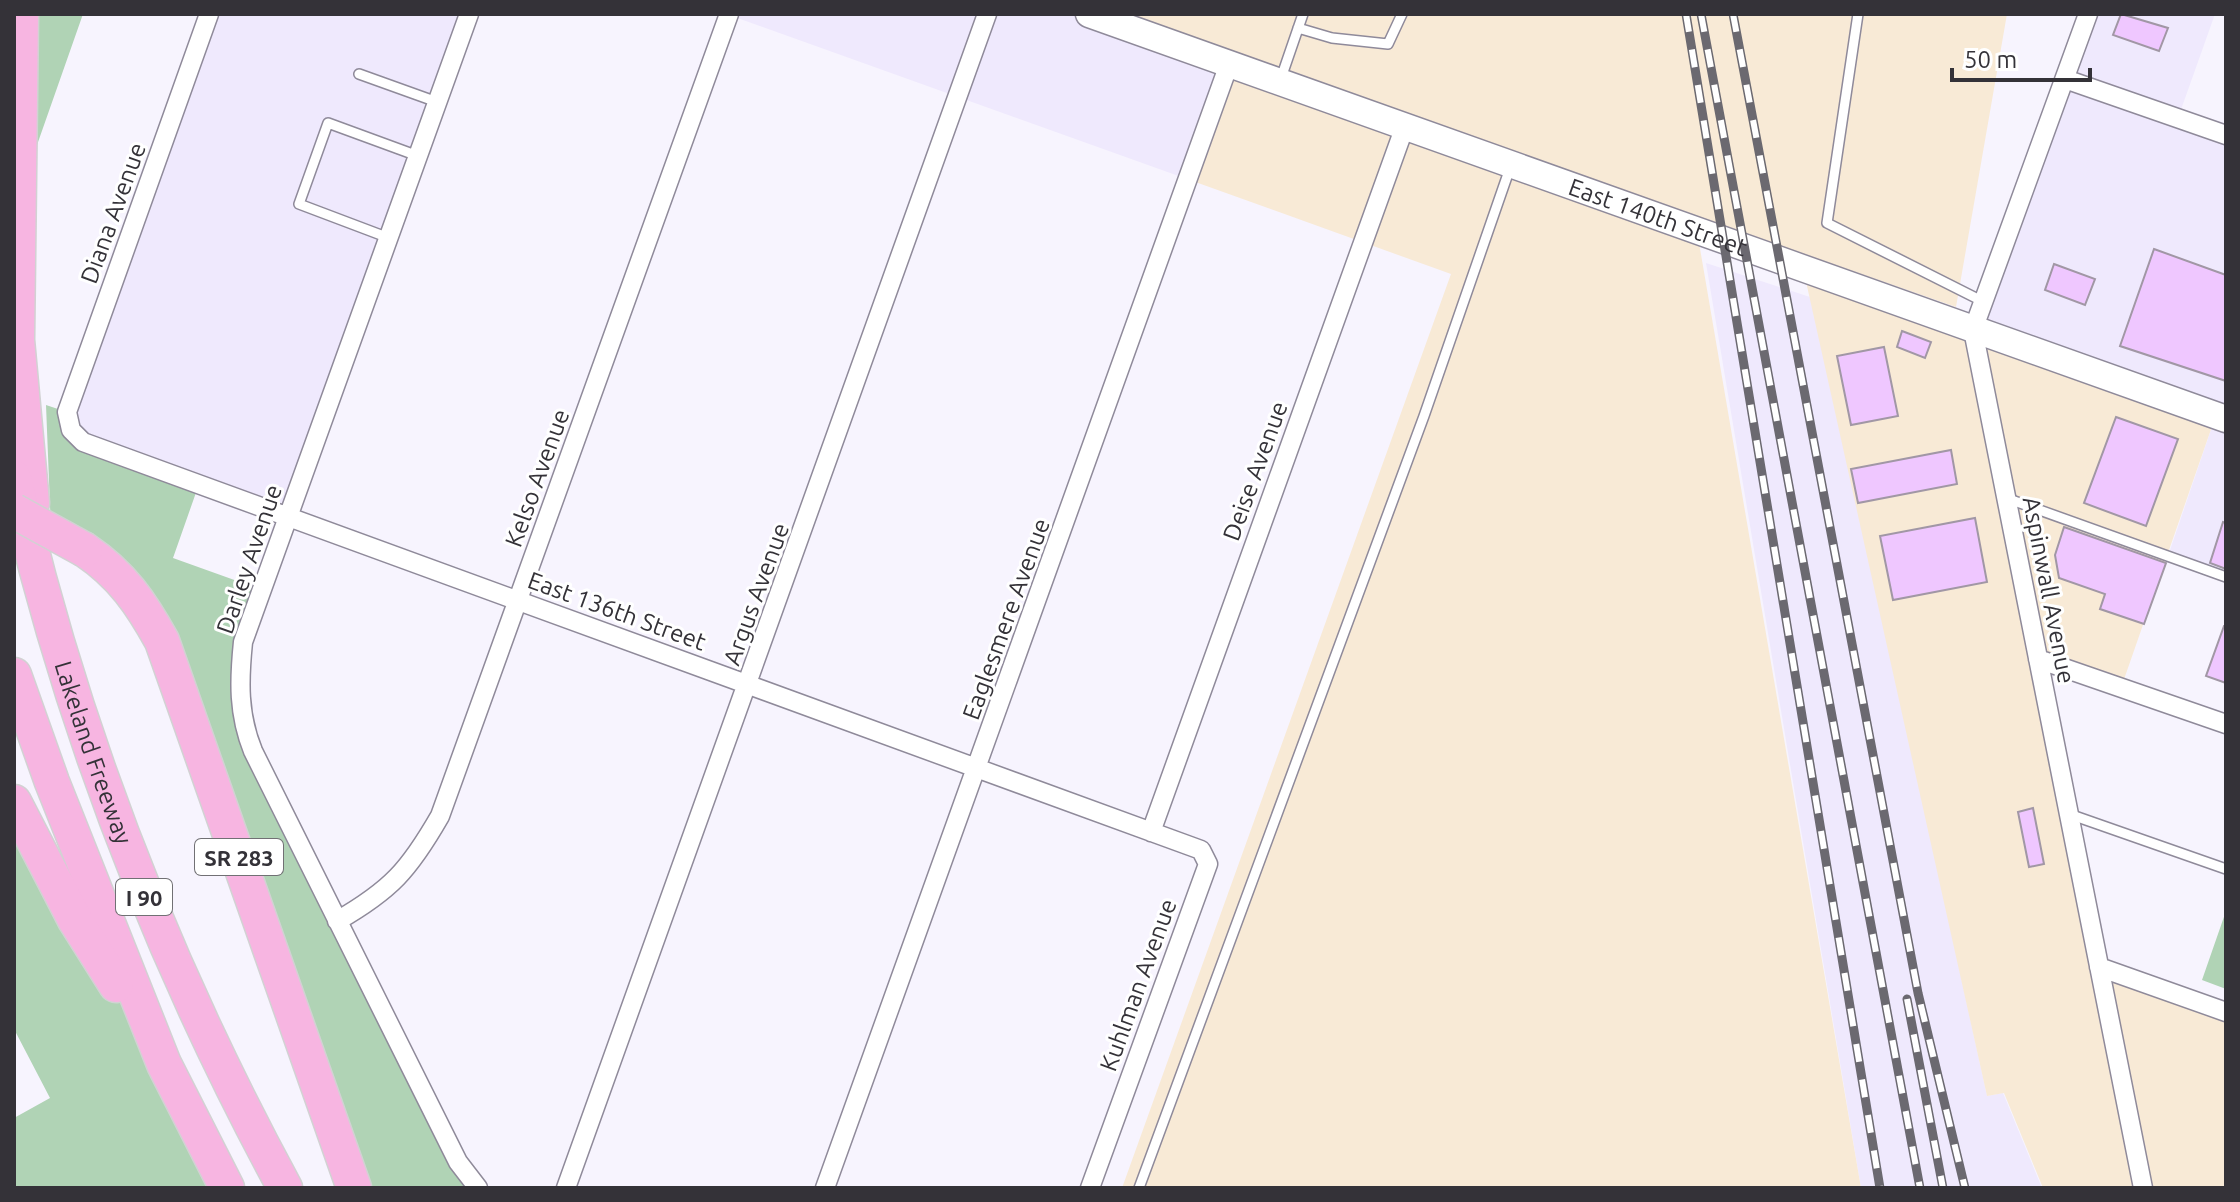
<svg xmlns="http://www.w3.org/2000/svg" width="2240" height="1202" font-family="Ubuntu,sans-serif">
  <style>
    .built { fill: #efe9fd }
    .industrial { fill: #f8ead6 }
    .green { fill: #b0d3b5 }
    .building { fill: #efc7ff; stroke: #a197a5; stroke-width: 2 }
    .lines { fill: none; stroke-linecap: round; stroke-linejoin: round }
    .lane-casing { stroke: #8f8a9a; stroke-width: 12 }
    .street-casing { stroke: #8f8a9a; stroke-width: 21 }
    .secondary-casing { stroke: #8f8a9a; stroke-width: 29 }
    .highway-casing { stroke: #d2d2d3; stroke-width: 37 }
    .lane { stroke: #fff; stroke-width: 9 }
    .street { stroke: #fff; stroke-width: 18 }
    .secondary { stroke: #fff; stroke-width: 26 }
    .highway { stroke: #f7b5e1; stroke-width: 34 }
    .rail-casing { stroke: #6b6970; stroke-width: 9 }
    .rail { stroke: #fff; stroke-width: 6; stroke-dasharray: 18; stroke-linecap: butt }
    .highway-bridge-casing { stroke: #d2d2d3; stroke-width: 37; stroke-linecap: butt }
    .highway-bridge { stroke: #f7b5e1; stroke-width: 34 }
    .labels { text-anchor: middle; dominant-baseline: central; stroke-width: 6; stroke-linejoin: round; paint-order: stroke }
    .shield { fill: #fff; stroke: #717074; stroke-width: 2 }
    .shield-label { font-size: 22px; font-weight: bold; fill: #343238 }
    .street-label { font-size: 24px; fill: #343238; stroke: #fff }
  </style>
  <rect width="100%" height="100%" fill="#f7f4fe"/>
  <path class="built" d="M209,14H469L289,517L83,442L67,412Z
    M711,14H1091L1229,64L1187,179L729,15L727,20Z
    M2088,14H2215L2178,118L2226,135V577L2168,556L2216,415L1973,330Z
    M1706,263L1813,298L1987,1096L2003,1093L2042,1188H1861Z"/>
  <path class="industrial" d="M1114,14H2007L1956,307Z
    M1229,64L1697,231L1861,1188H1122L1451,274L1187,179Z
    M1803,268L2216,415L2121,688L2039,659L2099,967L2226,1012V1188H2043L2004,1093L1987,1096Z"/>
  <path class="green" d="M21,14H83L37,145L19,141Z
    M46,405L67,412L71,429L199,484L173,558L262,590L243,642L242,724L478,1188H354L162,641L51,531Z
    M14,802L227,1188H14V1118L50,1098L14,1029Z
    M2226,911V989L2202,980Z"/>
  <path class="building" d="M2121,14L2168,28L2159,51L2113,35Z
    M2154,249L2226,275V381L2120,346Z
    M2054,264L2095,279L2085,305L2045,290Z
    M1902,331L1931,342L1925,358L1897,347Z
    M1884,347L1898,416L1851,425L1837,356Z
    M2116,417L2178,439L2146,526L2084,503Z
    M1951,450L1957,484L1858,503L1851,469Z
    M1975,518L1987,582L1893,600L1880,536Z
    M2223,522L2226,523V569L2210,563Z
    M2064,527L2166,563L2144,624L2100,609L2105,594L2059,578L2055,555Z
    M2224,626H2226V683L2206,676Z
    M2033,808L2044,864L2029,867L2018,812Z"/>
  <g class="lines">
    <defs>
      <path id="lane" d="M1858,14L1827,223L1984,302
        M1298,28L1332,38L1388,44L1402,14
        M359,74L437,102
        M1281,78L1303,14
        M389,238L299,204L328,123L418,156
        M2006,498L2226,577
        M2069,814L2226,869
        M1139,1188L1424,416L1510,168"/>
      <path id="street" d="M209,14L67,412L71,430L83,442L1201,850L1208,864L1090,1188
        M469,14L243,642C239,681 238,714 253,751L458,1162L478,1188
        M2088,14L1973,330L2143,1188
        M2065,79L2226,135
        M2038,659L2226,724
        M1151,832L1405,126
        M337,921C391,890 409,870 440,816L729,14
        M2099,967L2226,1012
        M566,1188L987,14
        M825,1188L1229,64"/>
      <g id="secondary">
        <path id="s1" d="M1089,14L2226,419"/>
      </g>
      <g id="highway">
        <path d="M21,14L17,340L32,503"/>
        <path id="s2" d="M14,478C71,728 163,963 285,1188"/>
        <path d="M85,550C122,575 141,603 162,641L354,1188"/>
        <path d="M14,675L52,782L164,1064L227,1188"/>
        <path d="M14,802L75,920L116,985"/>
      </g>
    </defs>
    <use href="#lane" class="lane-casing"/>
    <use href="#street" class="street-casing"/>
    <use href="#secondary" class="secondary-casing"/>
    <use href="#highway" class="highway-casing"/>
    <use href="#lane" class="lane"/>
    <use href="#street" class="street"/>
    <use href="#secondary" class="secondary"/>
    <use href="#highway" class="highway"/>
    <defs>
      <path id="rail" d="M1686,14L1880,1188
        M1701,14L1920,1188
        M1733,14L1918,993L1965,1188
        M1907,999L1943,1188"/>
    </defs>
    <use href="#rail" class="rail-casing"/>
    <use href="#rail" class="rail"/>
    <defs>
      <path id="highway-bridge" d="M14,511L85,550"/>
    </defs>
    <use href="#highway-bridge" class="highway-bridge-casing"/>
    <use href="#highway-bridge" class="highway-bridge"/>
  </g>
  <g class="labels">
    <g class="shield">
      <rect x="195" y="839" width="88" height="36" rx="6"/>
      <rect x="116" y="879" width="56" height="36" rx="6"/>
    </g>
    <g class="shield-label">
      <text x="239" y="857">SR 283</text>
      <text x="144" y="897">I 90</text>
    </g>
    <g class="street-label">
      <text transform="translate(113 213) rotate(-70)">Diana Avenue</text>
      <text stroke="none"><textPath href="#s1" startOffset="604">East 140th Street</textPath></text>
      <text transform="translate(1255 471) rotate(-70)">Deise Avenue</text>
      <text transform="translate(537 478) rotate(-70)">Kelso Avenue</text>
      <text transform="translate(249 559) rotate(-71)">Darley Avenue</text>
      <text transform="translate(2049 590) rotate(79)">Aspinwall Avenue</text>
      <text transform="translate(756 594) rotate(-70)">Argus Avenue</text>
      <text transform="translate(617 611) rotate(20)">East 136th Street</text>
      <text transform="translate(1006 619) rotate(-70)">Eaglesmere Avenue</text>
      <text stroke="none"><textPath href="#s2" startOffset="286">Lakeland Freeway</textPath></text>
      <text transform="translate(1138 985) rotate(-70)">Kuhlman Avenue</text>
    </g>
  </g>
  <rect width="2240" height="1202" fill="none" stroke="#343238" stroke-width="32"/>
  <path d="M1952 68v12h138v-12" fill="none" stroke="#343238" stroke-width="4"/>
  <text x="1964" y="68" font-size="24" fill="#343238" stroke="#ffffff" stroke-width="6" paint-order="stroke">50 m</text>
</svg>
